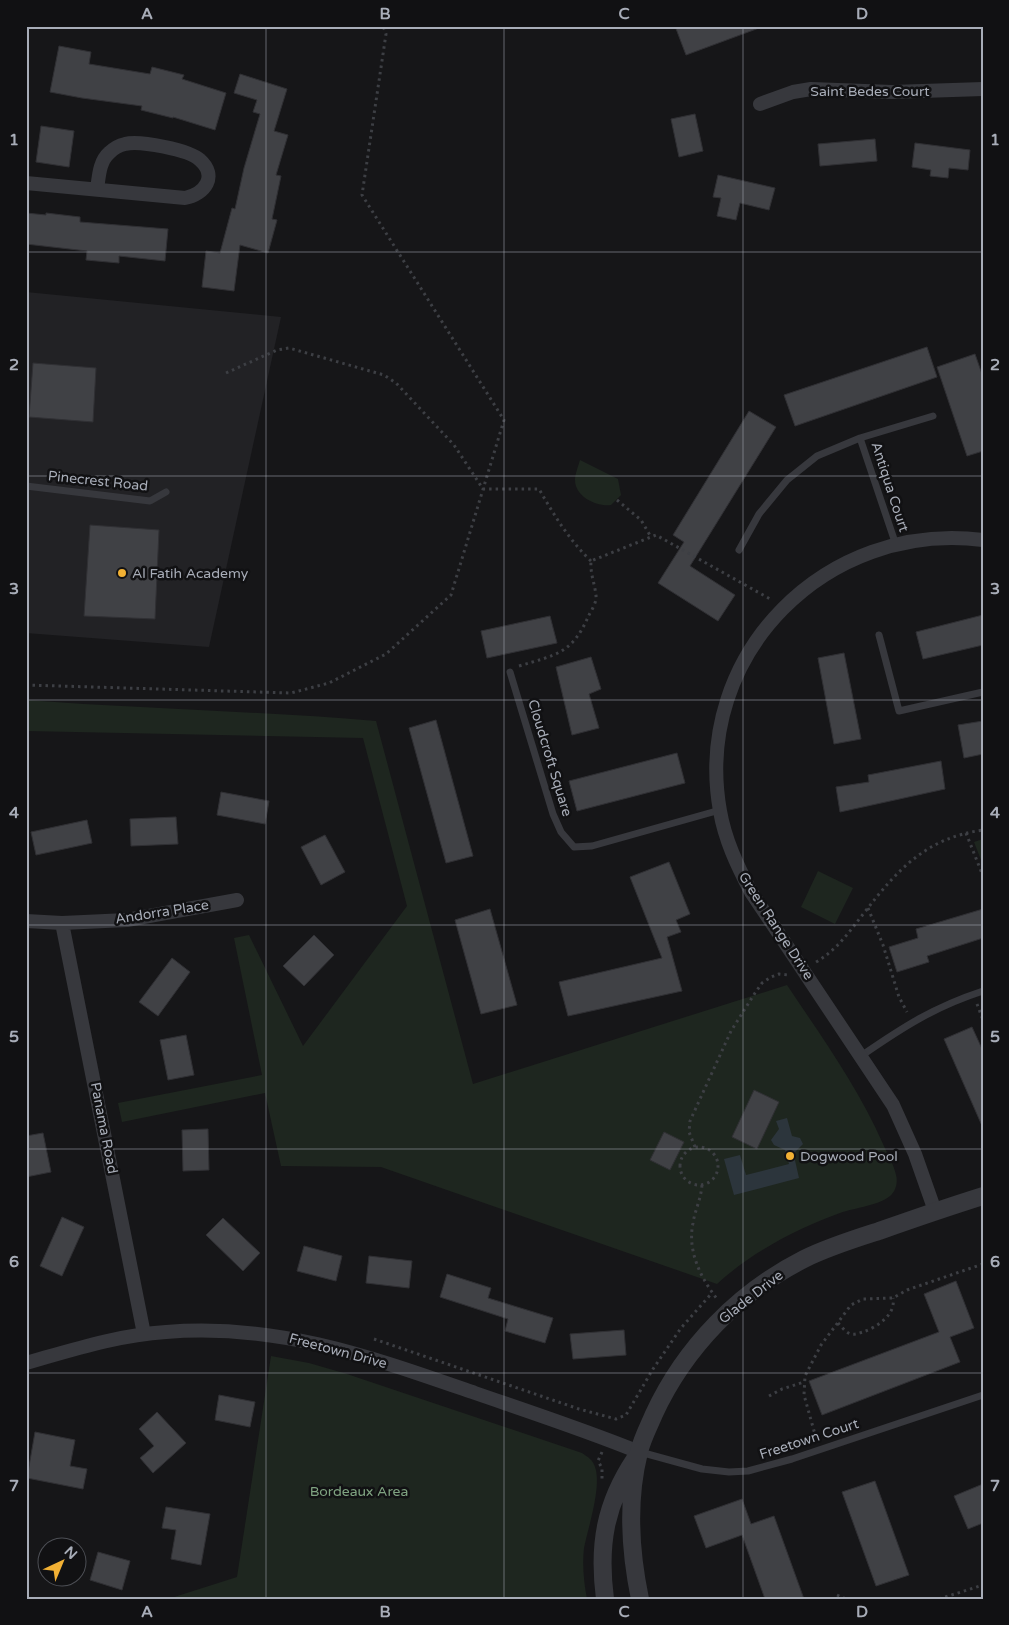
<svg xmlns="http://www.w3.org/2000/svg" width="1009" height="1625" font-family="'Varela Round',sans-serif">
  <style>
    .built { fill: #222225 }
    .green { fill: #1e261f }
    .water { fill: #2c353c }
    .building { fill: #404145; stroke: #303034 }
    .lines { fill: none; stroke-linecap: round; stroke-linejoin: round }
    .path { stroke: #3d3f44; stroke-width: 3; stroke-dasharray: 2.5 4; stroke-linecap: butt }
    .service { stroke: #37383d; stroke-width: 7 }
    .minor { stroke: #37383d; stroke-width: 14 }
    .tertiary { stroke: #37383d; stroke-width: 18 }
    .grid { fill: none; stroke: #a8adb8; stroke-width: 1; stroke-opacity: 0.55 }
    .poi-dot { fill: #f2b134; stroke: #111113; stroke-width: 2 }
    .labels { text-anchor: middle; dominant-baseline: central; stroke-width: 5; stroke-linejoin: round; paint-order: stroke }
    .street-label { font-size: 14px; fill: #a8adb8; stroke: #111113 }
    .poi-label { font-size: 14px; fill: #a8adb8; stroke: #111113; text-anchor: start }
    .park-label { font-size: 14px; fill: #7fa381; stroke: #111113 }
    .neatline { fill: none; stroke: #a8adb8; stroke-width: 2 }
    .grid-label { font-size: 16px; text-anchor: middle; font-weight: bold; fill: #a8adb8 }
  </style>
  <rect width="100%" height="100%" fill="#161618"/>
  <path class="built" d="M26,292L281,317L209,647L26,633Z"/>
  <path class="green" d="M580,460L618,479L621,495L611,505C597,507 575,497 575,480C575,474 578,467 580,460Z
    M26,700C143,709 260,711 376,721L473,1084L787,985C821,1036 858,1087 883,1144C887,1153 894,1165 896,1175C898,1182 896,1191 890,1196C880,1205 854,1208 840,1213C796,1229 752,1252 717,1284L381,1167L281,1166L265,1093L122,1122L118,1103L262,1075L234,938L249,935L303,1046L407,906L363,738L26,731Z
    M983,839V865L974,842Z
    M818,871L853,888L835,924L801,907Z
    M271,1356L309,1363L347,1374L582,1453C588,1457 593,1460 595,1467C602,1486 588,1528 584,1548C582,1565 584,1583 587,1599H168L237,1577Z"/>
  <path class="water" d="M787,1118L792,1136L800,1138L803,1144L794,1153V1156L799,1178L734,1195L724,1159L740,1155L746,1175L789,1164L785,1150L774,1145L771,1140L779,1129L776,1121Z"/>
  <path class="building" d="M675,26H758L759,28L686,55Z
    M59,46L91,52L89,64L150,74L152,67L184,75L182,79L226,93L215,130L173,117V118L141,110L142,106L82,98L50,92Z
    M240,74L287,89L274,131L288,135L276,175L281,176L272,219L277,220L268,253L240,245L234,291L202,287L206,251L220,253L232,208L235,209L244,168L260,114L253,112L257,100L234,93Z
    M695,114L703,151L679,157L671,119Z
    M41,126L74,131L69,167L36,162Z
    M875,139L877,161L820,166L818,144Z
    M915,143L970,150L968,170L949,168L948,178L930,176L931,170L912,167Z
    M718,175L775,188L769,210L740,203L736,220L717,216L721,198L713,197Z
    M26,213L46,215V213L80,217V222L168,229L165,261L119,256V263L86,260L87,251L26,244Z
    M927,347L937,377L795,426L784,395Z
    M975,354L983,377V451L967,456L937,367Z
    M33,363L96,368L93,422L29,417Z
    M749,411L776,427L690,566L735,595L718,621L658,583L684,542L673,535Z
    M90,525L159,530L155,619L84,616Z
    M983,615V645L923,659L916,632Z
    M550,616L557,643L487,658L481,631Z
    M844,653L861,739L834,744L818,658Z
    M591,657L601,689L589,694L599,728L572,735L556,667Z
    M436,720L473,856L446,863L409,728Z
    M983,721V754L964,758L958,725Z
    M677,753L685,783L577,811L569,781Z
    M941,761L945,789L840,812L836,787L869,782L868,775Z
    M221,792L269,801L265,824L217,815Z
    M176,817L178,844L131,846L130,819Z
    M87,820L92,843L36,855L31,832Z
    M325,835L345,872L321,885L301,847Z
    M669,862L690,914L676,920L681,932L667,937L682,991L568,1016L559,982L662,958L630,877Z
    M490,909L517,1005L481,1014L455,920Z
    M983,909V938L927,956L929,962L897,972L889,947L918,938L916,929Z
    M314,935L334,955L304,986L283,966Z
    M172,958L190,972L158,1016L139,1002Z
    M972,1027L983,1051V1128L944,1039Z
    M186,1035L194,1075L168,1080L160,1040Z
    M754,1090L779,1102L757,1149L732,1137Z
    M208,1129L209,1170L183,1171L182,1130Z
    M664,1132L684,1142L670,1170L650,1160Z
    M43,1133L51,1172L26,1177V1136Z
    M62,1217L84,1227L62,1276L40,1266Z
    M223,1218L260,1253L243,1271L206,1235Z
    M304,1246L342,1256L336,1281L297,1271Z
    M369,1256L412,1261L409,1288L366,1283Z
    M447,1274L491,1288L488,1298L553,1318L545,1343L505,1331L508,1319L440,1297Z
    M956,1281L974,1328L950,1337L960,1362L822,1415L809,1381L939,1332L924,1294Z
    M624,1330L626,1355L573,1359L570,1334Z
    M219,1395L255,1402L250,1427L215,1420Z
    M157,1412L186,1443L153,1473L140,1458L154,1446L139,1429Z
    M35,1432L75,1440L70,1466L87,1469L83,1489L27,1478Z
    M875,1481L909,1575L876,1586L842,1492Z
    M983,1484V1523L968,1529L954,1496Z
    M742,1499L751,1524L774,1516L804,1599H765L742,1535L706,1548L694,1516Z
    M166,1507L210,1514L201,1565L171,1559L176,1530L162,1528Z
    M98,1552L130,1561L122,1590L90,1580Z"/>
  <g class="lines">
    <path class="path" d="M226,373L277,350L289,348L384,375L396,383L454,445L483,489H539C554,515 569,540 591,561
      M617,500L641,520L651,537
      M519,666C555,655 572,654 588,617C591,611 597,602 596,596C595,584 590,574 591,561L656,535L772,600
      M26,685L291,693L329,683L386,654L451,595L504,420L362,195L386,34L383,26
      M966,833L983,876
      M868,908L883,945L899,997L907,1012
      M816,962C837,950 849,932 864,913C898,869 926,838 983,830
      M977,1004L983,1020
      M695,1147L689,1132L690,1121L731,1031L755,993L762,983L771,977L779,974L788,975
      M680 1166a19 19 0 1 1 38 0a19 19 0 1 1-38 0Z
      M702,1185C701,1199 695,1210 693,1223C687,1251 701,1279 718,1300
      M838,1323C842,1327 846,1333 851,1334C855,1335 859,1333 863,1332C877,1327 896,1315 893,1298
      M374,1339L579,1409L616,1419L626,1415L653,1369L681,1328L712,1293
      M769,1396L782,1389L804,1382
      M816,1438L804,1395L805,1376L821,1345L851,1305L863,1299L893,1298L907,1290L983,1264
      M602,1452L598,1461L602,1468V1481
      M837,1595L846,1599
      M939,1599L983,1585"/>
    <path class="service" d="M860,438L896,545
      M26,486L150,501L166,492
      M739,550L759,514L787,480L817,456L860,438L933,416
      M879,635L899,711L983,692
      M510,672L553,814L561,832L574,847L592,846L720,810
      M861,1056C903,1027 934,1007 983,991
      M640,1452L702,1469L729,1472L748,1471L792,1459L983,1395"/>
    <path class="minor" d="M760,104L793,92L811,89L892,92L983,89
      M26,183L185,198C205,194 218,176 200,160C190,150 139,140 125,144C120,145 113,149 109,153C99,162 99,177 97,189
      M26,921L62,923L127,920L237,900
      M62,923L144,1334
      M935,1211L915,1154L893,1105L751,892C737,865 725,840 720,811C692,654 827,520 983,540
      M26,1363C72,1350 118,1335 166,1332C278,1323 371,1357 475,1393C530,1412 585,1430 639,1452"/>
    <path class="tertiary" d="M605,1599C598,1545 605,1504 635,1459
      M640,1599C630,1551 627,1500 639,1452C642,1439 649,1426 654,1414C685,1347 739,1292 804,1259C828,1247 854,1239 879,1231C913,1219 948,1207 983,1196"/>
  </g>
  <path class="grid" d="M266,26V1599M504,26V1599M743,26V1599M26,252H983M26,476H983M26,700H983M26,925H983M26,1149H983M26,1373H983"/>
  <g class="poi-dot">
    <circle cx="122" cy="573" r="5"/>
    <circle cx="790" cy="1156" r="5"/>
  </g>
  <g class="labels">
    <g class="street-label">
      <text x="870" y="91">Saint Bedes Court</text>
      <text transform="translate(98 481) rotate(6)">Pinecrest Road</text>
      <text transform="translate(890 487) rotate(72)">Antiqua Court</text>
      <text transform="translate(550 758) rotate(73)">Cloudcroft Square</text>
      <text transform="translate(162 912) rotate(-9)">Andorra Place</text>
      <text transform="translate(776 926) rotate(57)">Green Range Drive</text>
      <text transform="translate(104 1128) rotate(79)">Panama Road</text>
      <text transform="translate(751 1297) rotate(-38)">Glade Drive</text>
      <text transform="translate(338 1351) rotate(15)">Freetown Drive</text>
      <text transform="translate(809 1439) rotate(-18)">Freetown Court</text>
    </g>
    <g class="poi-label">
      <text x="132" y="573">Al Fatih Academy</text>
      <text x="800" y="1156">Dogwood Pool</text>
    </g>
    <g class="park-label">
      <text x="359" y="1491">Bordeaux Area</text>
    </g>
  </g>
  <rect width="1009" height="1625" fill="none" stroke="#111113" stroke-width="55"/>
  <g transform="translate(62 1562) rotate(44)"><circle r="24" fill="#111113" stroke="#4d4f55"/>
  <path d="M0-4L9 19L0 12L-9 19Z" fill="#f2b134"/>
  <text y="-8" font-size="14" font-weight="bold" text-anchor="middle" fill="#a8adb8">N</text>
  </g>
  <rect x="28" y="28" width="954" height="1570" class="neatline"/>
  <g class="grid-label">
    <text x="147" y="19">A</text>
    <text x="385" y="19">B</text>
    <text x="624" y="19">C</text>
    <text x="862" y="19">D</text>
    <text x="14" y="145">1</text>
    <text x="995" y="145">1</text>
    <text x="14" y="370">2</text>
    <text x="995" y="370">2</text>
    <text x="14" y="594">3</text>
    <text x="995" y="594">3</text>
    <text x="14" y="818">4</text>
    <text x="995" y="818">4</text>
    <text x="14" y="1042">5</text>
    <text x="995" y="1042">5</text>
    <text x="14" y="1267">6</text>
    <text x="995" y="1267">6</text>
    <text x="14" y="1491">7</text>
    <text x="995" y="1491">7</text>
    <text x="147" y="1617">A</text>
    <text x="385" y="1617">B</text>
    <text x="624" y="1617">C</text>
    <text x="862" y="1617">D</text>
  </g>
</svg>
